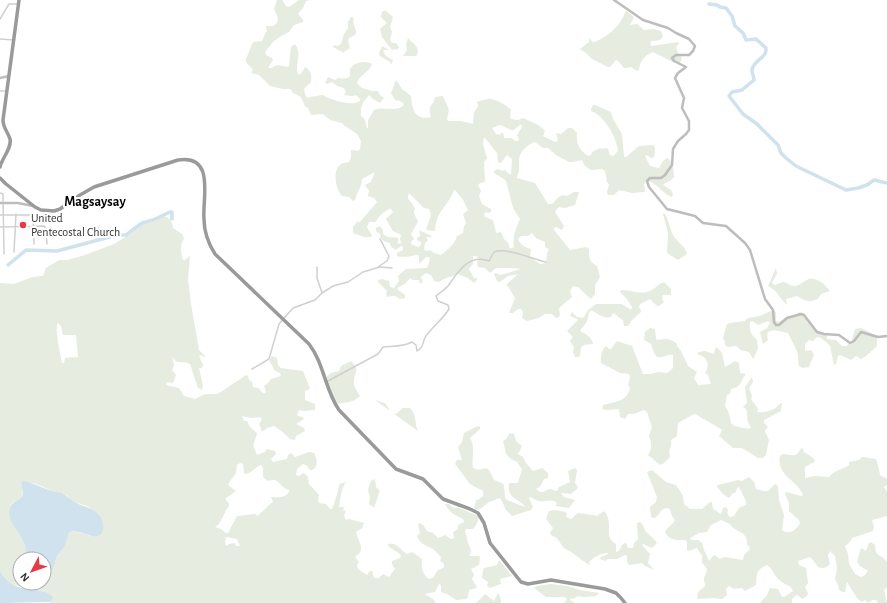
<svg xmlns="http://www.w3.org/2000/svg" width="887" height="603" font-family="'Alegreya Sans',sans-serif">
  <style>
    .green { fill: #e6ecdf; fill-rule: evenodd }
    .water { fill: #cfe2ee }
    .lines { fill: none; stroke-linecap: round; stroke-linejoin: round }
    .stream { stroke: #cfe2ee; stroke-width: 1 }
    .river { stroke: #cfe2ee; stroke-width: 3.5 }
    .street { stroke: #d0d0d0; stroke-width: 1.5 }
    .secondary { stroke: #bdbdbd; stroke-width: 2.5 }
    .highway { stroke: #9a9a9a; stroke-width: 3.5 }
    .poi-dot { fill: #e63946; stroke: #fff; stroke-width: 1.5 }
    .labels { text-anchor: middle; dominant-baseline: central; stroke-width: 4; stroke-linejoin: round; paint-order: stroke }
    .poi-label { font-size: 12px; fill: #333; stroke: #fff; text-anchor: start }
    .quarter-label { font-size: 14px; font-weight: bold; fill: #000; stroke: #fff }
  </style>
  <rect width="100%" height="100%" fill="#fff"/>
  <path class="green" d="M277,0H282L286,6L289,7L299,0H310L306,1L303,8L298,14L303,20V22L294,25L289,32L281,36L273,42L265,52L266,55L272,58L273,60L269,66V68H271L277,65L288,67L289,65L291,47L295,44C303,55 294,63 298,74H301L305,67C311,70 312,76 311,82L304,89L305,94L307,98C310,97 320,95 323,95C324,95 325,96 326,97C335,100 351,107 360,101V99L356,95L353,96L344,95L346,92L344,88L337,86L332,82L327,84L325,82L326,81L328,77L335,80L338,78C343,78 346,80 350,76C350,75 350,70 350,69C354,62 366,60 372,64C370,72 359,75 357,83L362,88L372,91H378L379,94L384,98L380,103L373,99L369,95C363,102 360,106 361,116C368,120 364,124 368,129V120L374,110C383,106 395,112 403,106L404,104L400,101L395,100L391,93L396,80L402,89L411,96C412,108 414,121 431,117C427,104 434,106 435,97L443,96L449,110L447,119L448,121H461L473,124L474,113L478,106L477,102C481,101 487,98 491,99C498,101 506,104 511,110L510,117L511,119L518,120L523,118C531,122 539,124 545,131L543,136L555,142L558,141L556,133L561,134L568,128H572L577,133C576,143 579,150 588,156L591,155L592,152L600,148L602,149L607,148L608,149L610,155L613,156L618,151C617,138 604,115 591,111V109L593,105H595L611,112L613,119L622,134L624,157H626L639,146L654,145L655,149L654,157L651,158L647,155L645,156L650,166L659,168L663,161L667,158L669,159L673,167L674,177L670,181L665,183L663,185L671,190L673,194L672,197C661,193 655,180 646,181L644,184L645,190L644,192L632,193L619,190L614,195H608L607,192L609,185L607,182L605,171L602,169L591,170L585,166L582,160L572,162H569L556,155L548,148H543L535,142C528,144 519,152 519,160C519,167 520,170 517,176V178L535,183L548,204H552C557,200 559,193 567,196L574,192H579L575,205L565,208L559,207L556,210L555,212L564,226L562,230L556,227L554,228V230L570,250L586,247L589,249C589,257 589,262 597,266L600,277L595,285V294L591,299L578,287L573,286L570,291L572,297L560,307L559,309L560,314L559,317L556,318L552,314H545L539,318L527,321L522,318L523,312L521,309H518L513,313H509L515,298L508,286L506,285L518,274L508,276L500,282L497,281L494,274L496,273L500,275L521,269L511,268H496L490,273L485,268L478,267L477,262L479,259L476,256H473V264L469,269L474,278H477V280L474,283L468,278L458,274C452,277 446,277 439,282L434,281L431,275L426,273L421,277L423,282L420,284L419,280H413L410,278L405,284L397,288L398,290L405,295V298L400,299C394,294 393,296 387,297L386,294L387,291L378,282V280L382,279L389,281L390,287L394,288L399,281L398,276L406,269L427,268L430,259L429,257H426L420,263L419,262V256L417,255C411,256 403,258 397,256V253L403,250V247L401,246L396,250L391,247L390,243C386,242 383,242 380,237L381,235L376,231V228L380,226L383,230V234C389,239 392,236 398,238V244L401,243L400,239L401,235L393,231L386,219L393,212L391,209H389C383,212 379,216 376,222H369L367,227L372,236L371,237H364L353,233V227L357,222H360L377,202L374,198L368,196L369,191L365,185L371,182L375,172L362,179C362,185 359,189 357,194C356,196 356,198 355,200L353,201L349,197L342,196C336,190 332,171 340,165C342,162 346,163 349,162L351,157V150L358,151L360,149L361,141L357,134L345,126L342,123L330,120L323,114L311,115L308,108L305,106L301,97L293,93L290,89H283L270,86L259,75L251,73L253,70L246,62V59L253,42L262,41C264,38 264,34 267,31L266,26H273L277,23L278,18L274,9ZM521,124L522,127L517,135L519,139L518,141H516L511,138H504L503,132L499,135L496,134L492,128L500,125L511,130H514ZM484,137L497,153L498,162L501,163L507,155L512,159L511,174L510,175L505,170L503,171L497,169L494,171V173L504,179L506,181L513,208L520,219C517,226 512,238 514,246L513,248H510L508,243L504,239L501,232L496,233L493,220L485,217L484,214L486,212L489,213L491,212V209L482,204L479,196L481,191L478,185L480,183L485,182L484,162L487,158L483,144ZM454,190H455L463,200L468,210L463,214L466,223L464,226L463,233L457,236C455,244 447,250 441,255L434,253L430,250L426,251L424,249L425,243L428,240L426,238L427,237H431L432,236L419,230L420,236L417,238V240L421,242V245L418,247L411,244V242L414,239L411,234L418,222C417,218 415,217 414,213C414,208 416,211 414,207C411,200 406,201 409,193L424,208L429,209L431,215L426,230L435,231C436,210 448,207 454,190ZM532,233L536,238L545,242V247L549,249L547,254L546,263L540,264L530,257L531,249C526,248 519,244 518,239L521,236H528Z
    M385,10L393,17L390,27L392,32L390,40L392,43H396L399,47L398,49L392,50L382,37L380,29L387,23L381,17L382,12Z
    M626,11L634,17L630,25L637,24L644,30L653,29L661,31L663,36C660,43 655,39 650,42L651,46L678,42L679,44L676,47L678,53L682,58L680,63H675L653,52C644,56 641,60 639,69L637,71L631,67L628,68H624L618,61L616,60L610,67H608L592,59L585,52L581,50L580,49L589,42V38L593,42H595C606,37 616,30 622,19C624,16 624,14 626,11Z
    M351,17H353C354,20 353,23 354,25C355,30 358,30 355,35L349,38L348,40L350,48L345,51L344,53L333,47L334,45L338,46L341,44L344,34L348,28V22Z
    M408,38C413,44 422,48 416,56H403L407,50L406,44Z
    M382,46L389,50H384L383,51L386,56L393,60L391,65L390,62L380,56L379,53Z
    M664,213C670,220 669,232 676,239C680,245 685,246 687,254L678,260L667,253L668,233L663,214Z
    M163,216C170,217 172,221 173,228L182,234L184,239C179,245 181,254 183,260H185L190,256L188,279L191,304L199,350L205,356L204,357L201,355L199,356L203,365L202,368H199L203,386L202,390L198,388L190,364C182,359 178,367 172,356L174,365L172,370L176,375L173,383L167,382L166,384L169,386L179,388L184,396L195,399L205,394H217L221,392L246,375L248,376L249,380L252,382L253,387L258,388L263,393H265L266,391L264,386L269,382L271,379L281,376L280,373C272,371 274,366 269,361L272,356L277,358L278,365L281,368L303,371L310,389L305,391V400L315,404V410L304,411L299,410L297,415L298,416L303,417L304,419L296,424L304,428L305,431L296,436L295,440L290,439L284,433L274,426L267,428L262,432L259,424L262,419L260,417L251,418L242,416L244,421H247L250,427L257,433C254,447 251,441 257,455L265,452L267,449L275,451L276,454L271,459L273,462L287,459L288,455L291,453L295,457L309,452L314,453C318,459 318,470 310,470L306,465L303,464L297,469L296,475L299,476L303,473C309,475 308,480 309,484L319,495L318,500L319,503L326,504L330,509H332C334,505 339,489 339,485L340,484L346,482C341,489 340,499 339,507H344L343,511L346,510L344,516L346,520L349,519L364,523L362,528L356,532C358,542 367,549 355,557L359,562L357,565L358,569L367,575L370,571H372L374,578H379L383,574L389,577L395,569L392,564V561L400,558L401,556L400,554L389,547L388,544C397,542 400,550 407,554L412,552L422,559C421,566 422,574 429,579L433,578L437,571L444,567V564L440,561L441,557C438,554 435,550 431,548C425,545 420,544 417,536L420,533L418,524L420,523L423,525L427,531L433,533L438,538L445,535L451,539L454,538L453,532L458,529V525L464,522L463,519C453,514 451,514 445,504H449L453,508C461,506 469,514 478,515C480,519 476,526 473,529H466L465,531L468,543L471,550L470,556H479L480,558L479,565L471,569L474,575L472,579L477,587L476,588L469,590L468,597L466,599L456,600L447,594L441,592V585L439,584L435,592L425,594L433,599L436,603H50L51,602L43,591L14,585L9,583L0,571V283L14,284L32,277L43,276L46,268L59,260H67L85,255L114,244L132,233L140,225L153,222ZM58,323L61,326L63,335H76L78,357L65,358L64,363H62C61,356 54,328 58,323ZM240,463L243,464L244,473L246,474C252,473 255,467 261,465L263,468V477L268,481C281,477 278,487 289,490V492C284,499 278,497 271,497L273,502C267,506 263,512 257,516L255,514L237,516L228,533H226L221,529L215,527C222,523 224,512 229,506V504L226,500V498L236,491L229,486L228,484L236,473L237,465ZM22,482L34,483L52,491L65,494L74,502L87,506L99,514L103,530C95,545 80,527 69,533L65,546L57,556L53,569L44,571V583H20V559H27C25,553 26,546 23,541C20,533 8,518 9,510C11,500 17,502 21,497C25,492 20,486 22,482ZM226,537L237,539L240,546H236L235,543L229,544L226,546L225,542Z
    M776,268L777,274L772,283L775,285L783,282C787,282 789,285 792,286C799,287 803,281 809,279C817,277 826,285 830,291L821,294L818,299C810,303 805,301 797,296L786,299L787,305C778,297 779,292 768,286Z
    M664,282L671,289V295H663L662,299L664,302L659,306H657L650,299L640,304L639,307L641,310V312L632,320L628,326H624L623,320C619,318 616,314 613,313L611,317C603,319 597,313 591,310C587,314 589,318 586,323C584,326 582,327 580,331C586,334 592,337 593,344L584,345L581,347L580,355L579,357H575L573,352L574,347L570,341L573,337L567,331L578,320L577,319L570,316L572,312L577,317L582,318L584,317L588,310L596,304H622L631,310L632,307L627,299L620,292L621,290C632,290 639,295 650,291C655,289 658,284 664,282Z
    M773,310L776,312V321L779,322L786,317L797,314L799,312L818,332L827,335V339L836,340L842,346H846L851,343L855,329L861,328L877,336V346L866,356L861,359L856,356L851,360L840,355L838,356L836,364L834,365L830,346C827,343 821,337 817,337L813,341L809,340L805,344V350L807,351L811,350L814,355L809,367L802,368L799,366C798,362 798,359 798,355C797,349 791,340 788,333L774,330L768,332L767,336L768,340L763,344L760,332L767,328L770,323L768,321L758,325L752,321L750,322C749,332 751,334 757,340L758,349L753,359L749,352L740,350L738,347L735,346L728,347L725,345V342L723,338L727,324L730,323L745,321L748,318L760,316Z
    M650,328L655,329L656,339L659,340C666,338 672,339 677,344V346L681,351L688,366L697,372L694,378L698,385L711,384L708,375L705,373C711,364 707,357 697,354L699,352L705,351L714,354L715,349L717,347L722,353L725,367L735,361L739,363L740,373L746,374C739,382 743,386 731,389L730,394L727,395L725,406L729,413L731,423L734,426L749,429L751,427C745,420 749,416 746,409L743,407L747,403L745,387L752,377L753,382L749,388L752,396L751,399L758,409L757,412C762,413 770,411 774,409C778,407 778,404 782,403L781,411L764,420V423L768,427L765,431L769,440L766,455L763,458H758L742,448H733L719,436L722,430L721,429L695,414L692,415L678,423L677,436L671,440C672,448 668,448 670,457L664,463L660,465L648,455C652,449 652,443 649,436L652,427L647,412L644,410L634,414H628L625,419L620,417L619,409L606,410L602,409L603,405C614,402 627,402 630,388L628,385L630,377L629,374L620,373L601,363C600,358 602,349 606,346L609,349H611L617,341L632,346L643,374H651L658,372L667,373L673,368V355C668,354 663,358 657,357L654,353L651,344L644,340L645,332Z
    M351,361C360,370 355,371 354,380C353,386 357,391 360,396L355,400L349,402L336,404L325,378L331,373L339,371L341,366Z
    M375,400L385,403L391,412L396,414L403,408H410C417,415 414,422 418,431Z
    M478,426L480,427V429L470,438C476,447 471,458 473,468C486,474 485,459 494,480L502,483L504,485L505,498L507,500L525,507C521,498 506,500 509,483H518L522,469L517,462L511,459L506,454L503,441L506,439L510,433L514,434L516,441L522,446L518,454L523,457L526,463L533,471L542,468L548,473V478L544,479L540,487L536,489C544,496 544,489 551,489C553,490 555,491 557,491L559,487L570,482L568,471L575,468L577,470L575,483L578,487L576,490L571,494L561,493L564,497L575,500L569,508L555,506L557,504L556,502C546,497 543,506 531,497L529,498L533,507L531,510L512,516L506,510L501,499L499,498C495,500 493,501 489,502C484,505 483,509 476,510L474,507L475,505L476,500H478L483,496V491L470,484L455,464L457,460H462L458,447L462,442L464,433Z
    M801,448L803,449L804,452L812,457L815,460L814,462L805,467V478L815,476L829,477C834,470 842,470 849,465V462L859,460L862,457L876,459L879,469L880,475L887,479V485L884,487L887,492V516L872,520L874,527L873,531L852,538L850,542L845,546L848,554L849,564L855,574L861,577L865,575L868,571L860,566L857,562L861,548L866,551L869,543L871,542L875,545C875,560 884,553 887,563C887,570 887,580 887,587L884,590L887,603H878L876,600H872L868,603L865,600L862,602L857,598L847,582L845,592H842L839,590L838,585L835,579L837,568L835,556L830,551L828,555L830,564C826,568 823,569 818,567L813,560L810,557L798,561L799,565L806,568L808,583L805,587L808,593L807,596L802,599L799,596L796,595L792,599V603H760L767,595L770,588L778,589L782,597H784L793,591L791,587C785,584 779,581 775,575C772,571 772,568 767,565C755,570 757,575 756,585L745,591L742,588L734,589L729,586L726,589L727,595L722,599L713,598L697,599L698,592L705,586C705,584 704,581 704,579C705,571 711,571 702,563V556L697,548L689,551L687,550V542L685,540C677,540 669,541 665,532C667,527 673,525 675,520L672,516L670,509C661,506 661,514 655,518L651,517L650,507L656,502L657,497L647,472L652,470L666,482L676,485L683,496L684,504L690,509H702L710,502H712L713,509L721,514L723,508L726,507L728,510L727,513L730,517L734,516L739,508L746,505V501L739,487L737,488L736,492L732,494L729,498L723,494L717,487L718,485L738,480L742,481L749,477L754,482L756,489L763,491H768L775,484L777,485L778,487L779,500L784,515L782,530C789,535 796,531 800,523L799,520L789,511V503L785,494L786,492L801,496L803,495C798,480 776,476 780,456L783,454C791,455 797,458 801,448ZM721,520L730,524C735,533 748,530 747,545L749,546L750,549L744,555L743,560L725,557L720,559L715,555L713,556L709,561L704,550L702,543L698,540H691L690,538L699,533L707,532L711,525Z
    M375,479L376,487L380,491C377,496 377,502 374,507H373L369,504L370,497L368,490L371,481Z
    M555,510L565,512L567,514L566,517L571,519L578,513C584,514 591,514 597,516L604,511C615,523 602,537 616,544V552L619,551L622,545L625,543L627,544V547L629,548H633L634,543L638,539L637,523L640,522C644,525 643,526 645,530C647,534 654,538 657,543L652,548L643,544L642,545L650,554L648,563L654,570L645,566L642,563L629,565L627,562V556L625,555L617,559H608L605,561L600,559L601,557L608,554V553C601,553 594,557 589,562L590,565C584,562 580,558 574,554C571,551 566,550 563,547C559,542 559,538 552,536L550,533L553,528L546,519L549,511Z
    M499,560L512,576L500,579L501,584L490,588L487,586L488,582L482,578L483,570L484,568L497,565Z
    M551,584L567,586L580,590L599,593L596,596C591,596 583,598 578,596L575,598L570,599V600L575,603H564L567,600L565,597H546L534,588L537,586Z
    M498,593L500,596L501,603H476L485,594L494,601Z"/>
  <path class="water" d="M22,481C33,482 41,488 52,491C56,492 60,492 64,494C67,496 70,499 73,501C85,509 101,507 103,525C103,528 104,531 101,534C93,542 79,527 69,533L65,546L57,556L53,569L44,571V559H27C25,553 26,546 23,541C19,531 5,519 10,507C13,501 21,500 23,494C23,489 20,486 22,481Z
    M0,571C3,575 6,580 10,583C23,592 41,586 53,597L51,602L0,603Z"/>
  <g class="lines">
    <path class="stream" d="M96,241V233L100,225"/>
    <path class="river" d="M709,4L717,5L720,7L726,8L732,16L735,26L743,33L746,40L756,39L766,48C767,59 754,59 752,70C752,73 754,77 754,80L742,90L732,92L729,96L743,114L757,124L778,145L781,153L786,158L796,166L846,190L858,188L867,185L874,180L887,183
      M8,265L26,250L57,251L117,235H126L142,223L153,220L170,212H172V219"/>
    <path class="street" d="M0,19L9,4H17
      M0,39L14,40
      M0,91H7
      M0,193L3,194V197L4,254
      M0,215H33L34,244
      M0,227L44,226L46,229L47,244
      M14,252L16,214
      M317,267V278L322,293
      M378,267L387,261L389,256L380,239
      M252,369L269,359L279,324L293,308L315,300L322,293L333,286L348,282L363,272L380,267L392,268
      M326,382L378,354L383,347C393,346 403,347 412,342L416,345L417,351C425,347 422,341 426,336C433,326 443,319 449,309L448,305L438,301L436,296C440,292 445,290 448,286C458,272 469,253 489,261L494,252C507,247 532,259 546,262"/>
    <path class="secondary" d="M614,0L643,20L668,28L676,33L689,39L695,46L693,51L689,55H676L672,58L674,61L686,67L678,73L675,78L684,98L682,108L689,121V130L686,134L678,141L673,149L672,165L665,175L661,178H650L647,181L649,187L667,209L695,216L703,223L726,226L745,243L750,250L765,299L773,310L774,322L776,325H779L787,318L801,314L804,315L817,332L824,334L839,335L850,343L854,341L861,332L878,337L887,336
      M0,78L9,76
      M0,203H18L33,206"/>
    <path class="highway" d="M0,167C2,158 12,148 10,139C8,132 3,128 3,120L19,0
      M0,178L6,184L35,207L41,210L54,211L60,209L80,195L94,187L178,160C216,154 202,199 204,219C204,232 208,243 215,254L309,344C324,363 325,390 339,410L396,469L423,479L443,499L470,509L478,513L484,523L490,543L521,582L528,584L551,580L605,589L616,593L621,598L625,603"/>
  </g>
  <circle class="poi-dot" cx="23" cy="225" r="4"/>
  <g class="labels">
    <g class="poi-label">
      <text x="31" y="218">United<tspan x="31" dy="14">Pentecostal Church</tspan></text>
    </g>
    <g class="quarter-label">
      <text x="95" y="202">Magsaysay</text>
    </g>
  </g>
  <g transform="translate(32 571) rotate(229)"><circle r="19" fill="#ffffff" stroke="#adadad"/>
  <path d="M0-3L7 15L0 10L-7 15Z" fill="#e63946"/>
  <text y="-6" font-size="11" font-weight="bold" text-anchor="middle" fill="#333333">N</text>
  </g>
</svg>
